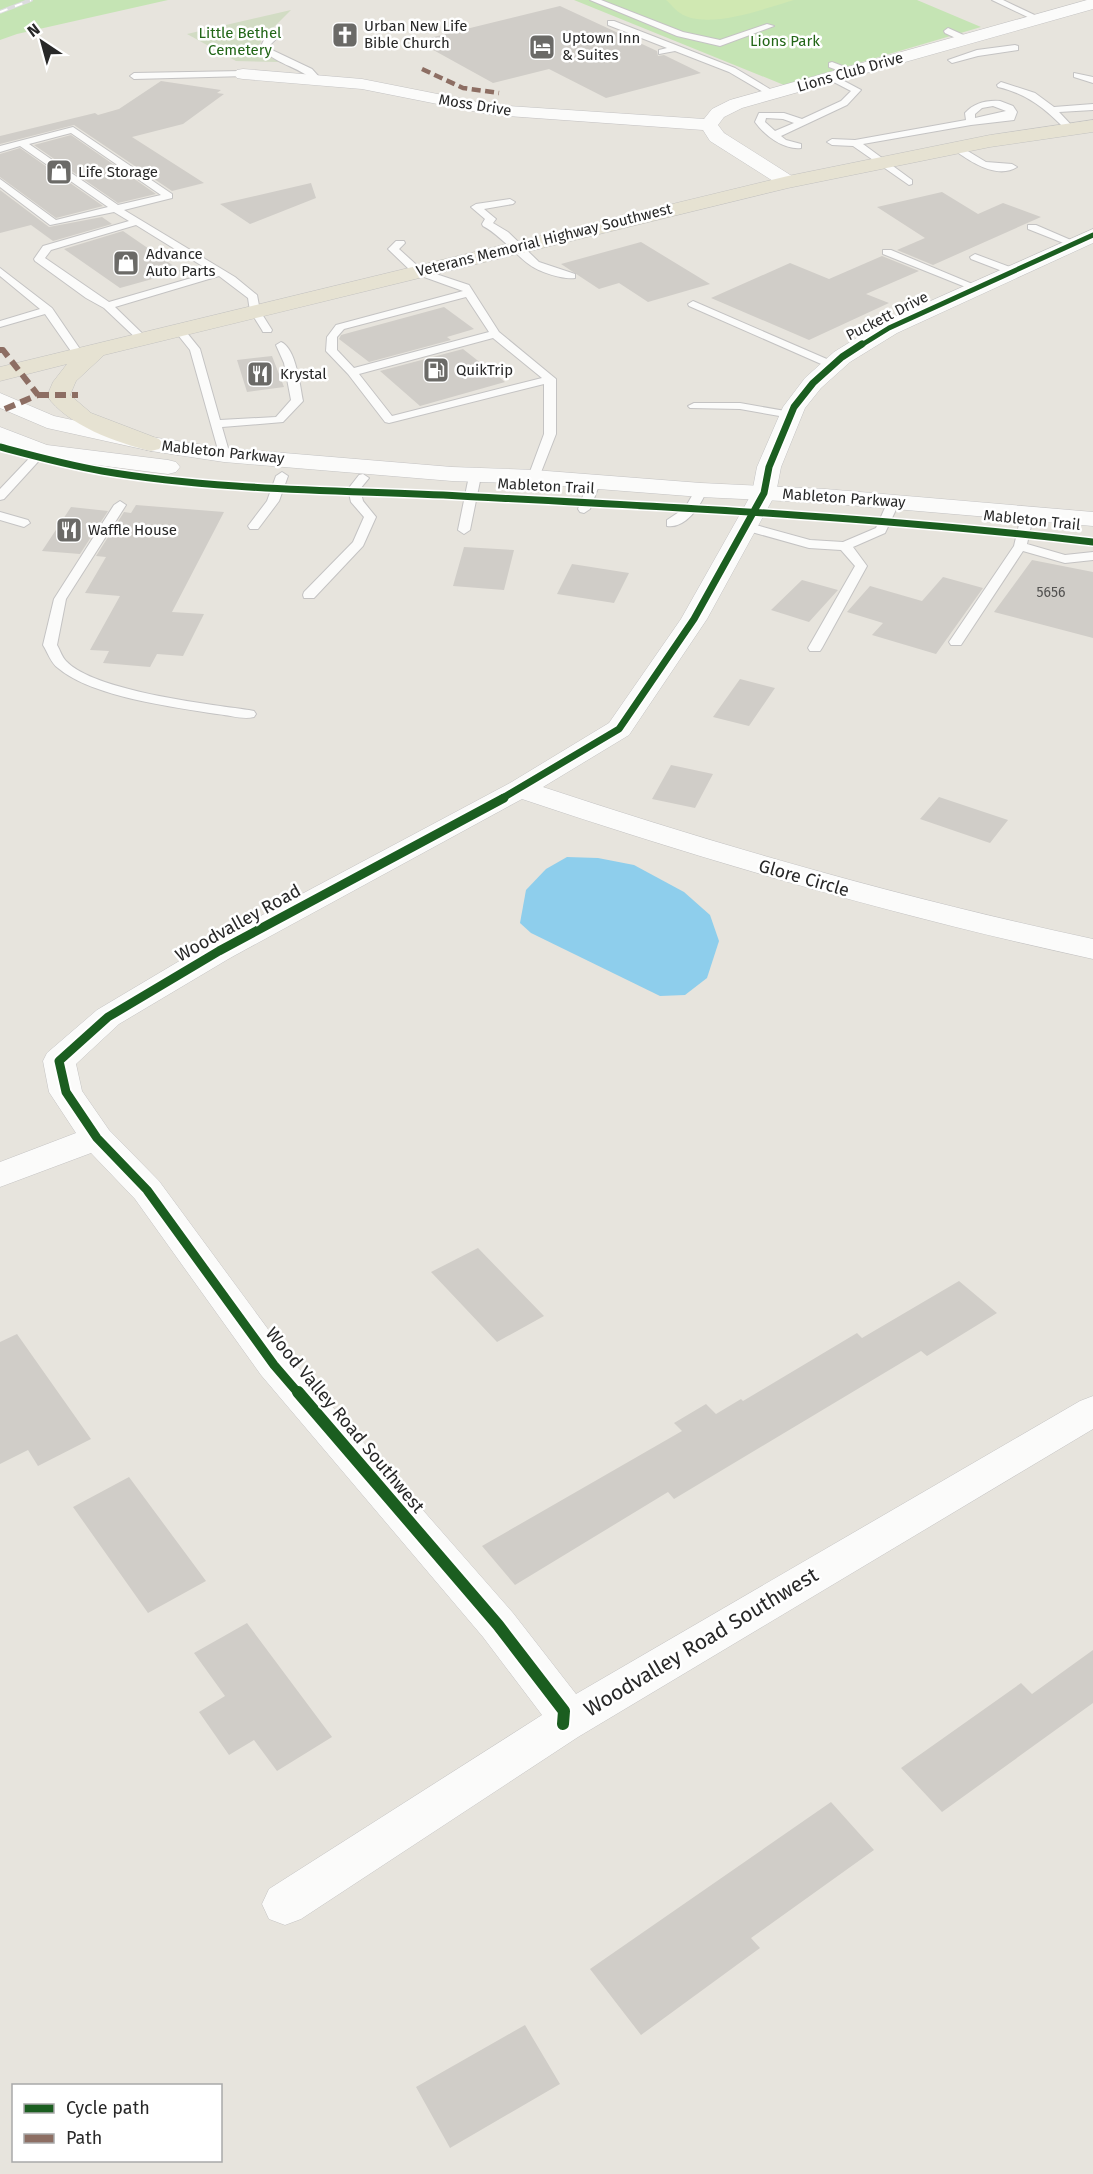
<svg xmlns="http://www.w3.org/2000/svg" width="1093" height="2174" font-family="'Fira Sans',sans-serif">
  <style>
    .green { fill: #c5e4b4 }
    .cemetery { fill: #d2dcc4 }
    .pitch { fill: #d0e8b2 }
    .water { fill: #8eceec }
    .building { fill: #d0cdc8 }
    .lines { fill: none; stroke-linecap: round; stroke-linejoin: round }
    .service-casing { stroke: #c4c3c3; stroke-width: 2 }
    .minor-casing { stroke: #c4c3c3; stroke-width: 1 }
    .secondary-casing { stroke: #c4c3c3; stroke-width: 1 }
    .primary-casing { stroke: #c3c2c0; stroke-width: 1 }
    .service { fill: #fbfbfa; fill-rule: evenodd }
    .minor { fill: #fbfbfa; fill-rule: evenodd }
    .secondary { fill: #fbfbfa; fill-rule: evenodd }
    .primary { fill: #e6e2d2; fill-rule: evenodd }
    .rail-casing { stroke: #dcdcde; stroke-width: 4 }
    .rail { stroke: #fff; stroke-width: 2; stroke-dasharray: 8; stroke-linecap: butt }
    .quiet-far1 { stroke: #8d6e63; stroke-width: 4.5; stroke-dasharray: 9 4.5; stroke-linecap: butt }
    .quiet { stroke: #8d6e63; stroke-width: 6; stroke-dasharray: 11 6; stroke-linecap: butt }
    .cycleway-far3-casing { stroke: #fff; stroke-width: 8 }
    .cycleway-far2-casing { stroke: #fff; stroke-width: 10 }
    .cycleway-far1-casing { stroke: #fff; stroke-width: 13 }
    .cycleway-casing { stroke: #fff; stroke-width: 16 }
    .cycleway-far3 { stroke: #1b5e20; stroke-width: 5 }
    .cycleway-far2 { stroke: #1b5e20; stroke-width: 7 }
    .cycleway-far1 { stroke: #1b5e20; stroke-width: 9 }
    .cycleway { stroke: #1b5e20; stroke-width: 12 }
    .labels { text-anchor: middle; dominant-baseline: central; stroke-width: 5; stroke-linejoin: round; paint-order: stroke }
    .far-number-label { font-size: 14px; fill: #535251 }
    .far-poi-label { font-size: 15px; fill: #282828; stroke: #fff; text-anchor: start }
    .far-park-label { font-size: 15px; fill: #226617; stroke: #fff }
    .far-street-label { font-size: 15px; fill: #282828; stroke: #fff }
    .street-label { font-size: 18px; fill: #282828; stroke: #fff }
    .near-street-label { font-size: 21px; fill: #282828; stroke: #fff }
  </style>
  <rect width="100%" height="100%" fill="#e7e4dd"/>
  <path class="green" d="M0,0H168L17,34L0,40Z
    M574,0H917L981,27L784,85Z"/>
  <path class="cemetery" d="M291,10L262,39L259,47L266,55L279,62L236,61L187,34Z"/>
  <path class="pitch" d="M666,0H794C766,8 706,31 680,13C675,10 671,4 666,0Z"/>
  <path class="water" d="M567,857L598,858L634,865L684,892L710,915L719,941L707,978L685,995L660,996L531,933L520,923L526,890L546,869Z"/>
  <path class="building" d="M560,6L657,51L658,56L664,55L701,73L606,98L549,69L493,83L417,41Z
    M161,81L221,90L217,93L224,94L183,124L132,137L204,183L172,191L74,125L0,144V136L95,113L98,115L119,109Z
    M71,135L156,194L118,203L34,145Z
    M20,148L103,206L56,218L0,177V154Z
    M311,183L316,198L250,224L220,204Z
    M0,190L49,227L102,217L112,224L53,241L31,225L0,233Z
    M942,192L978,214L1003,203L1041,217L933,265L897,250L925,238L877,207Z
    M123,231L181,271L120,288L64,249Z
    M641,242L710,284L648,302L619,283L599,289L561,264Z
    M882,256L919,271L866,294L889,303L809,340L711,298L790,263L829,279Z
    M444,307L474,329L447,337L451,340L369,362L339,339L341,335Z
    M463,349L505,382L420,406L380,371Z
    M272,356L284,387L247,392L237,360Z
    M136,505L224,512L172,612L204,614L183,656L157,654L150,667L103,663L109,651L90,650L120,596L85,593L106,557L96,556L124,512L131,513Z
    M71,507L108,511L80,554L42,551Z
    M464,547L514,550L504,590L453,586Z
    M1032,560L1093,572V638L994,612Z
    M572,564L629,573L614,603L557,594Z
    M943,577L983,588L936,654L872,635L883,623L847,612L870,586L922,601Z
    M802,580L838,590L809,622L771,610Z
    M740,679L775,688L749,726L713,717Z
    M671,765L713,774L695,808L652,799Z
    M939,797L1008,820L990,843L920,819Z
    M478,1248L544,1316L497,1342L431,1272Z
    M959,1281L997,1313L927,1356L921,1351L674,1499L668,1492L515,1585L482,1546L682,1431L674,1423L706,1404L716,1414L741,1399L743,1401L857,1333L862,1338Z
    M17,1334L91,1439L38,1466L28,1450L0,1464V1342Z
    M129,1477L206,1581L148,1613L73,1507Z
    M247,1623L332,1737L277,1771L254,1740L229,1755L199,1712L225,1696L194,1653Z
    M1093,1650V1703L942,1812L901,1768L1021,1683L1032,1694Z
    M831,1802L874,1850L751,1938L760,1948L641,2035L590,1969Z
    M525,2025L560,2084L450,2148L416,2087Z"/>
  <g class="lines">
    <defs>
      <path id="service" d="M590,0H601L683,32L720,40L767,24L774,26L720,46L677,36Z
        M992,0H1003L1043,19L1036,21Z
        M608,21H614L735,68L778,94L770,96L729,72L675,51L659,54V50L667,48L608,25Z
        M948,28L968,37L969,39L962,41L945,33L944,31Z
        M273,33L280,35L269,46L272,50L312,69L321,79L320,81H314C299,66 272,64 261,46L265,38Z
        M1015,45L1018,46V50L978,56L952,63L948,60L977,50Z
        M832,62L853,70L854,72L850,75L829,67V63Z
        M243,71L247,74L246,76L134,79L130,76L134,73Z
        M1074,73L1093,77V83L1074,77Z
        M831,74L861,90L847,105L781,136L786,140L801,144V148C784,150 765,136 755,122L759,113H784L802,119L841,101L851,91L828,79L827,77ZM766,118L783,119L794,123L775,131L765,122Z
        M1001,82L1035,93L1054,107L1093,104V110L1059,112L1075,129L1067,131C1046,109 1028,94 998,87L997,85Z
        M1000,101L1013,106L1017,112L1014,120L971,125L863,144L912,180V184L909,185L853,146L832,145L827,142L832,139L855,140L966,120L965,113C974,103 987,100 1000,101ZM993,106L1006,111L975,118V114L982,108Z
        M73,127L172,194V198L124,210L235,277L257,295L260,311L272,330L271,332H263L262,330L250,311L248,298L219,276L115,307L148,339L143,342L139,341L104,308L86,298L35,261L34,259L43,246L129,221L114,212L50,225L0,187V179L56,220L108,207L20,146L0,152V146ZM71,133L161,195L118,205L29,144ZM136,225L212,272L109,302L45,258L51,250Z
        M956,144L986,162L1012,164L1017,167C997,180 969,161 953,149L951,147Z
        M510,199L515,202L513,204L484,209L496,219L493,223L508,232L539,262L575,274V278C564,280 539,272 530,265C513,253 503,237 483,226L482,224L485,219L471,207L476,204Z
        M1028,225H1036L1080,244L1071,246L1028,229Z
        M396,241H404L405,243L399,249L421,269L469,285L499,332L556,379V434L538,480L534,481L528,477L544,434V384L389,423L385,422L348,374L326,351L327,337L336,325L463,291L413,273L388,249ZM466,297L489,332L354,368L337,350V337L344,329ZM493,338L542,378L392,416L359,374Z
        M883,250H891L982,288L973,290L883,254Z
        M975,254L1018,270L1019,272L1010,274L971,259L970,257Z
        M0,268L52,308L84,355L83,357H75L45,314L0,327V321L40,309L0,276Z
        M693,301L836,363L838,365L836,367H828L689,306L688,304Z
        M179,327L183,328L200,349L220,420L276,417L291,400L284,363L276,345L281,342C296,348 300,386 303,401L283,422L222,427L230,455L224,459L220,457L190,350L174,330Z
        M694,403H740L791,412L797,415L791,418L740,409L690,408L688,406Z
        M42,447L48,451L46,453L4,499L0,500V489L38,449Z
        M282,472L288,476L279,501L258,529H250L248,526L267,501L276,476Z
        M475,472L481,476L470,530L464,534L458,530L469,476Z
        M363,474L369,478L360,489L363,501L376,517L363,546L314,598H304L303,595L304,592L353,542L364,517L351,502L348,489L359,475Z
        M594,479L600,483L590,509L584,513L580,512L578,509L588,483Z
        M701,486L707,490C701,505 686,529 667,526V520L685,508L697,487Z
        M894,497L900,501L885,533L853,547L867,566L822,648L820,651H810L808,648L855,566L841,550L809,548L741,529L739,526L745,522L810,540L843,542L876,528L888,501Z
        M120,501L126,505L66,599L57,645C60,650 62,657 66,661C94,691 207,704 249,710L254,711L256,714L254,717C243,720 229,715 217,714C173,707 92,697 58,668C51,663 48,653 43,645L54,599L114,505Z
        M1028,508L1034,512L1027,544L1065,555L1093,552V560L1065,563L1023,551L961,645H951L949,642L1014,546L1022,512Z
        M0,512L28,520L30,523L24,527L0,520Z"/>
      <path id="minor" d="M1087,0H1093V9L742,108L724,117L718,125L724,133L795,178L798,182L795,186H781L710,141L703,130L493,115L362,89L243,79L237,78L234,74L237,70L243,69L362,79L493,105L704,119L712,109L730,100Z
        M1093,229V243L897,333L850,362L821,388L805,408L781,467L776,493L707,619L629,735L543,787C724,847 906,899 1093,939V959C899,917 710,862 522,799L230,958L119,1024L76,1064L82,1091L109,1130L159,1181L287,1355L513,1613L576,1694L1080,1401L1093,1396V1429L578,1737L301,1919L285,1925L269,1919L262,1904L269,1889L542,1715L483,1637L261,1375L135,1199L91,1153L0,1187V1162L76,1133L49,1092L43,1061L47,1053L97,1010L208,944L510,783L609,723L681,619L752,493L757,467L783,407L805,378L834,352L881,323Z"/>
      <path id="secondary" d="M0,393L54,416L151,437L224,448L452,467L534,470L701,483L825,489L1093,512V526L825,503L701,497L534,484L452,481L224,462L151,451L47,428L0,408Z
        M0,427L47,445L168,460L176,462L180,467L176,472L168,474L42,458L0,442Z"/>
      <path id="primary" d="M1093,120V132L990,147L788,188L104,355L76,381L70,395L91,413L159,439L163,444L159,449L151,451C117,443 67,425 47,396L53,382L67,364L0,381V367L788,176L990,135Z"/>
    </defs>
    <use href="#service" class="service-casing"/>
    <use href="#minor" class="minor-casing"/>
    <use href="#secondary" class="secondary-casing"/>
    <use href="#primary" class="primary-casing"/>
    <use href="#service" class="service"/>
    <use href="#minor" class="minor"/>
    <use href="#secondary" class="secondary"/>
    <use href="#primary" class="primary"/>
    <defs>
      <path id="rail" d="M0,12L31,0"/>
    </defs>
    <use href="#rail" class="rail-casing"/>
    <use href="#rail" class="rail"/>
    <path class="quiet-far1" d="M422,69L463,88L499,93"/>
    <path class="quiet" d="M0,350H3L38,395L0,411
      M38,395H78"/>
    <defs>
      <path id="cycleway-far3" d="M860,346L889,328L1093,235"/>
      <path id="cycleway-far2" d="M0,447C34,456 67,465 102,471C220,491 341,490 460,496C671,507 883,517 1093,542
        M501,799L619,729L694,619L764,493L769,467L794,407L813,383L842,357L862,344"/>
      <path id="cycleway-far1" d="M299,1394L274,1365L147,1190L97,1138L66,1092L59,1061L108,1017L219,951L504,798"/>
      <path id="cycleway" d="M298,1392L498,1625L564,1711L563,1724"/>
    </defs>
    <use href="#cycleway-far3" class="cycleway-far3-casing"/>
    <use href="#cycleway-far2" class="cycleway-far2-casing"/>
    <use href="#cycleway-far1" class="cycleway-far1-casing"/>
    <use href="#cycleway" class="cycleway-casing"/>
    <use href="#cycleway-far3" class="cycleway-far3"/>
    <use href="#cycleway-far2" class="cycleway-far2"/>
    <use href="#cycleway-far1" class="cycleway-far1"/>
    <use href="#cycleway" class="cycleway"/>
  </g>
  <defs>
    <symbol id="church-square" viewBox="-11 -11 22 22"><rect x="-9" y="-9" width="18" height="18" rx="4" fill="#6b6a67" stroke="#fff"/><path d="M-1.2-6h2.4v3.5h3.3v2.4h-3.3V6h-2.4V-.1h-3.3v-2.4h3.3Z" fill="#fff"/></symbol>
    <symbol id="hotel-square" viewBox="-11 -11 22 22"><rect x="-9" y="-9" width="18" height="18" rx="4" fill="#6b6a67" stroke="#fff"/><path d="M-6-4.5h1.5V1H6V5H4.5V3h-9V5H-6ZM-4 0a1.8 1.8 0 1 1 3.6 0ZM.5 0V-2.5h3Q6-2.5 6 0Z" fill="#fff"/></symbol>
    <symbol id="shop-square" viewBox="-11 -11 22 22"><rect x="-9" y="-9" width="18" height="18" rx="4" fill="#6b6a67" stroke="#fff"/><path d="M-5-2.5h2.3a2.7 3.5 0 0 1 5.4 0H5L5.5 6h-11ZM-1.5-2.5h3a1.5 2.3 0 0 0-3 0Z" fill="#fff"/></symbol>
    <symbol id="fuel-square" viewBox="-11 -11 22 22"><rect x="-9" y="-9" width="18" height="18" rx="4" fill="#6b6a67" stroke="#fff"/><path d="M-5.5-6h7V0h2V4h1.3V-2.5L3-4.5l.8-.8L6-3V5H2.5V1h-1V6h-7ZM-4.2-4.7v3.2H.2V-4.7Z" fill="#fff"/></symbol>
    <symbol id="restaurant-square" viewBox="-11 -11 22 22"><rect x="-9" y="-9" width="18" height="18" rx="4" fill="#6b6a67" stroke="#fff"/><path d="M-5-6h1v4h1v-4h1v4h1v-4h1v5L-1.5 .5V6h-2V.5L-5-1ZM5-6V6H3V1.5H1.5Q1.5-4 5-6Z" fill="#fff"/></symbol>
  </defs>
  <g fill-rule="evenodd">
    <use href="#church-square" x="330" y="20" width="30" height="30"/>
    <use href="#hotel-square" x="527" y="32" width="30" height="30"/>
    <use href="#shop-square" x="44" y="157" width="30" height="30"/>
    <use href="#shop-square" x="111" y="248" width="30" height="30"/>
    <use href="#fuel-square" x="421" y="355" width="30" height="30"/>
    <use href="#restaurant-square" x="245" y="359" width="30" height="30"/>
    <use href="#restaurant-square" x="54" y="515" width="30" height="30"/>
  </g>
  <g class="labels">
    <g class="far-number-label">
      <text x="1051" y="592">5656</text>
    </g>
    <g class="far-poi-label">
      <text x="364" y="26">Urban New Life<tspan x="364" dy="17">Bible Church</tspan></text>
      <text x="562" y="38">Uptown Inn<tspan x="562" dy="17">&amp; Suites</tspan></text>
      <text x="78" y="172">Life Storage</text>
      <text x="146" y="254">Advance<tspan x="146" dy="17">Auto Parts</tspan></text>
      <text x="456" y="370">QuikTrip</text>
      <text x="280" y="374">Krystal</text>
      <text x="88" y="530">Waffle House</text>
    </g>
    <g class="far-park-label">
      <text x="240" y="33">Little Bethel<tspan x="240" dy="17">Cemetery</tspan></text>
      <text x="785" y="41">Lions Park</text>
    </g>
    <g class="far-street-label">
      <text transform="translate(850 72) rotate(-16)">Lions Club Drive</text>
      <text transform="translate(475 105) rotate(9)">Moss Drive</text>
      <text transform="translate(544 240) rotate(-14)">Veterans Memorial Highway Southwest</text>
      <text transform="translate(887 316) rotate(-27)">Puckett Drive</text>
      <text transform="translate(223 452) rotate(6)">Mableton Parkway</text>
      <text transform="translate(546 486) rotate(3)">Mableton Trail</text>
      <text transform="translate(844 498) rotate(4)">Mableton Parkway</text>
      <text transform="translate(1032 520) rotate(6)">Mableton Trail</text>
    </g>
    <g class="street-label">
      <text transform="translate(804 878) rotate(16)">Glore Circle</text>
      <text transform="translate(238 923) rotate(-29)">Woodvalley Road</text>
      <text transform="translate(345 1420) rotate(50)">Wood Valley Road Southwest</text>
    </g>
    <g class="near-street-label">
      <text transform="translate(701 1642) rotate(-31)">Woodvalley Road Southwest</text>
    </g>
  </g>
  <rect x="12" y="2084" width="210" height="78" fill="#ffffff" stroke="#a9a9a9" stroke-width="1.5"/>
  <rect x="24" y="2104" width="30" height="9" fill="#1b5e20" stroke="#a9a9a9" stroke-width="1.5"/>
  <text x="66" y="2114" font-size="18" fill="#282828">Cycle path</text>
  <rect x="24" y="2134" width="30" height="9" fill="#8d6e63" stroke="#a9a9a9" stroke-width="1.5"/>
  <text x="66" y="2144" font-size="18" fill="#282828">Path</text>
  <g transform="translate(42 42) rotate(324)" stroke="#ffffff" stroke-width="4.5" paint-order="stroke">
  <path d="M0-4.5L10 22L0 15L-10 22Z" fill="#282828"/>
  <text y="-9" font-size="16" font-weight="bold" text-anchor="middle" fill="#282828">N</text>
  </g>
</svg>
